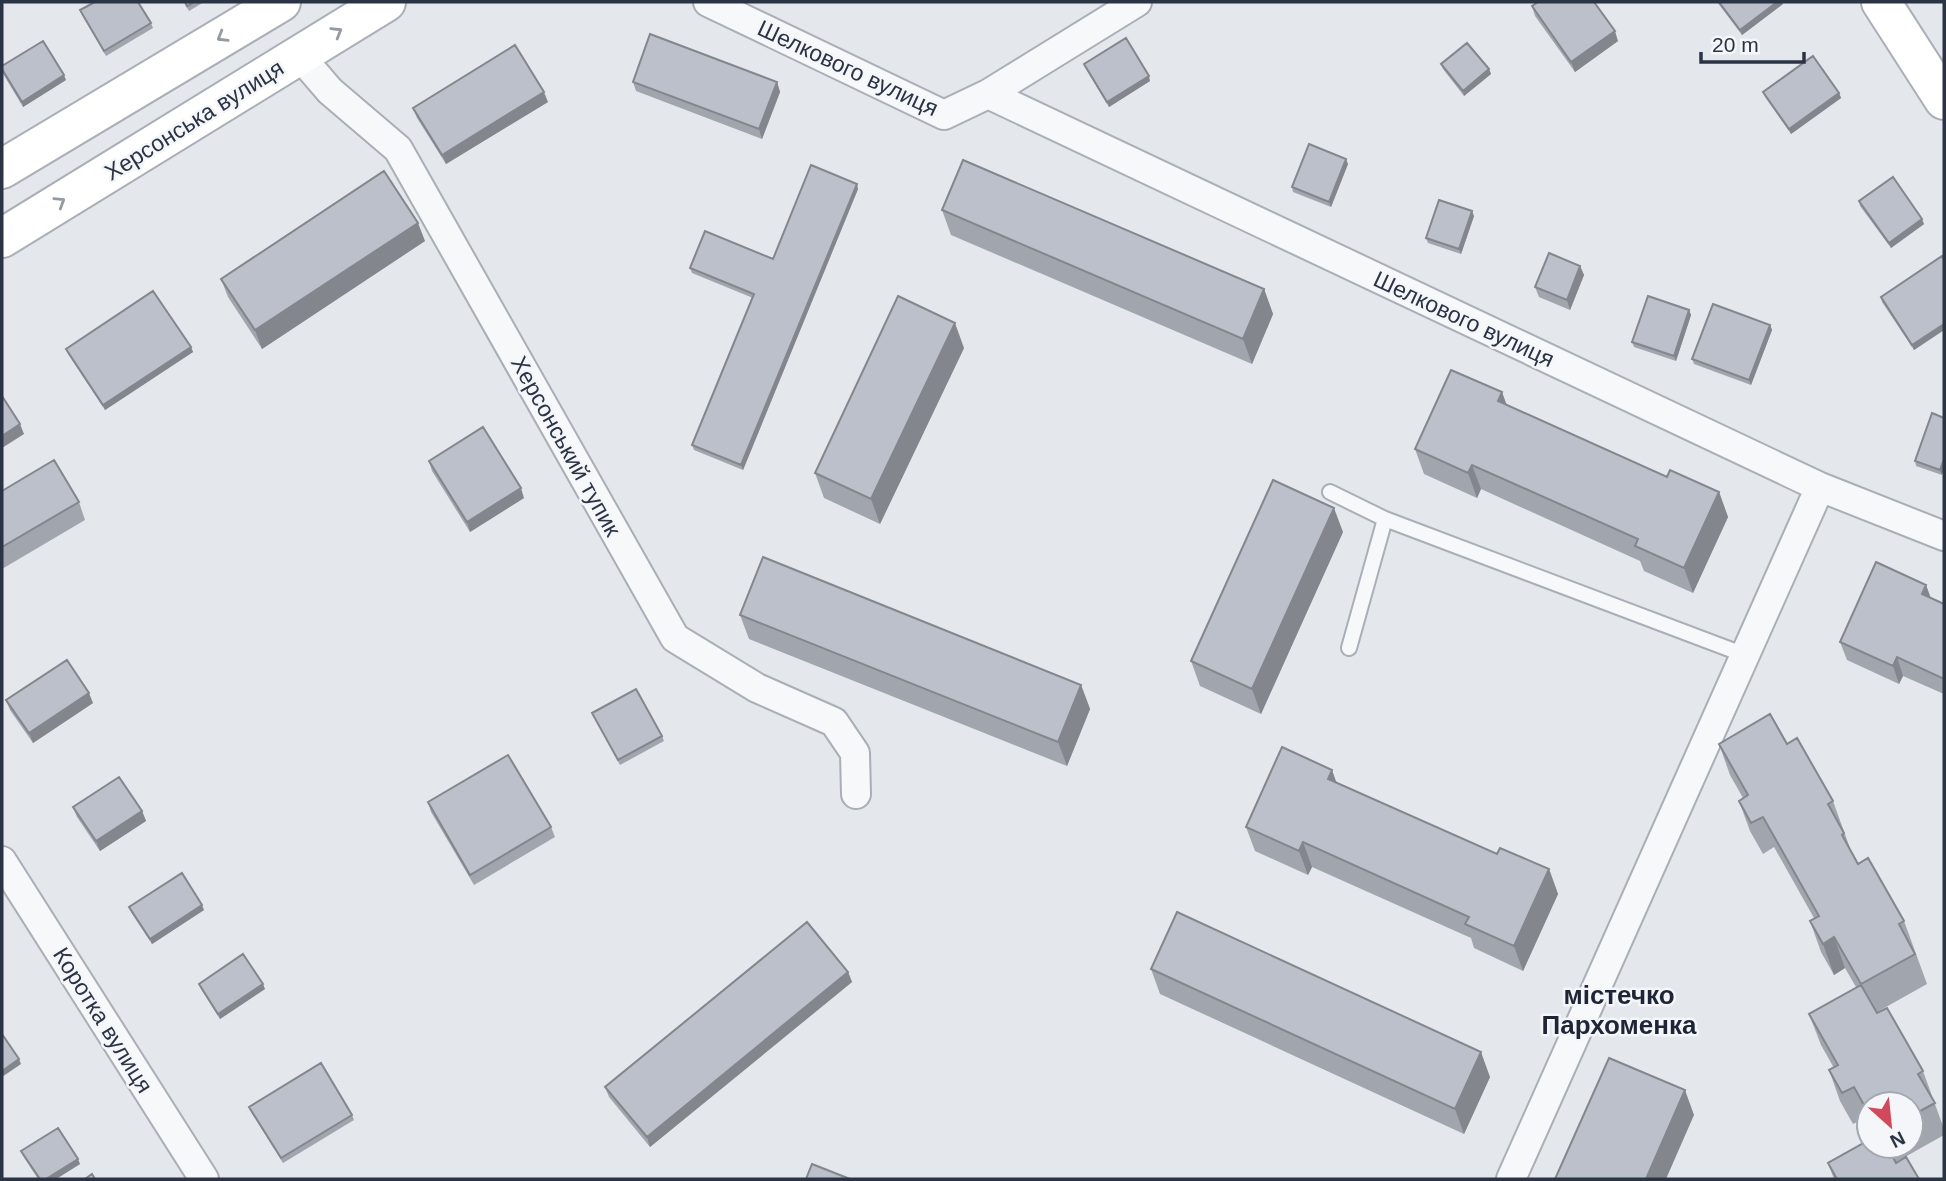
<svg xmlns="http://www.w3.org/2000/svg" width="1946" height="1181" font-family="Arial,sans-serif">
  <style>
    .lines { fill: none; stroke-linecap: round; stroke-linejoin: round }
    .lane-casing { stroke: #a9aeb7; stroke-width: 18 }
    .street-casing { stroke: #a9aeb7; stroke-width: 32 }
    .secondary-casing { stroke: #a9aeb7; stroke-width: 42 }
    .lane { stroke: #f7f8fa; stroke-width: 14 }
    .street { stroke: #f7f8fa; stroke-width: 28 }
    .secondary { stroke: #fff; stroke-width: 38 }
    .wall { fill: #a1a5ae }
    .shaded-wall { fill: #83868d }
    .building { fill: #bbc0ca; stroke: #83868d; stroke-width: 2 }
    .oneway { stroke: #959aa2 }
    .labels { text-anchor: middle; dominant-baseline: central; stroke-width: 5; stroke-linejoin: round; paint-order: stroke }
    .street-label { font-size: 23px; fill: #2b3445; stroke: #f4f6f9 }
    .quarter-label { font-size: 26px; font-weight: bold; fill: #1d2536; stroke: #f4f6f9 }
  </style>
  <rect width="100%" height="100%" fill="#e4e7ec"/>
  <g class="lines">
    <defs>
      <path id="lane" d="M1330,492L1385,519L1745,655
        M1349,648L1385,519"/>
      <path id="street" d="M708,2L944,115L988,94L1820,487L1944,536
        M299,55L330,91L398,149L675,638L757,688L834,722L855,753L856,794
        M988,94L1137,2
        M2,861L204,1179
        M1511,1179L1820,487"/>
      <path id="secondary" d="M1881,2L1944,100
        M2,169L281,2
        M2,238L386,2"/>
    </defs>
    <use href="#lane" class="lane-casing"/>
    <use href="#street" class="street-casing"/>
    <use href="#secondary" class="secondary-casing"/>
    <use href="#lane" class="lane"/>
    <use href="#street" class="street"/>
    <use href="#secondary" class="secondary"/>
  </g>
  <path class="wall" d="M184,2H204L189,11Z
    M1717,2H1782L1783,4L1742,35Z
    M1532,6L1618,41L1575,72L1535,16Z
    M80,10L151,23L153,28L106,56L82,15Z
    M1084,64L1150,81L1109,107L1086,69Z
    M1441,64L1489,69L1491,74L1464,96L1443,69Z
    M2,66L66,80L23,107L2,72Z
    M633,82H777L780,92L762,139L636,91Z
    M1763,92L1839,93L1841,98L1791,134L1765,97Z
    M548,102L446,164L417,118L413,108Z
    M1348,164L1331,207L1293,192L1292,187Z
    M858,189L743,470L694,450L692,445L753,298L692,273L690,268L773,259Z
    M1859,201L1924,224L1891,248L1860,206Z
    M942,210L1264,289L1273,314L1252,364L951,235Z
    M1474,216L1461,254L1428,243L1426,238Z
    M425,241L262,349L228,297L221,279Z
    M1944,260V330L1914,350L1882,302L1881,297Z
    M1580,266L1584,275L1570,310L1539,297L1535,287Z
    M1689,310L1691,315L1676,361L1634,347L1632,342Z
    M1770,325L1772,330L1751,385L1694,364L1692,359Z
    M191,347L193,352L105,410L68,354L66,349Z
    M964,348L880,524L824,498L815,473Z
    M1502,392L1506,405L1667,477L1719,492L1728,517L1693,593L1644,571L1640,561L1481,489L1477,498L1424,474L1415,449Z
    M1944,418L1942,475L1916,466L1915,461Z
    M429,461L524,498L470,532L432,471Z
    M2,491L79,502L85,520L2,569Z
    M1343,532L1261,714L1200,686L1191,661Z
    M1926,585L1930,597L1944,604V694L1903,676L1899,684L1847,660L1840,642Z
    M740,615L1081,685L1090,709L1067,766L749,639Z
    M6,700L93,703L33,743L10,710Z
    M592,713L662,736L664,741L620,765Z
    M1719,744H1787L1833,801L1851,851L1858,864L1904,921L1927,984L1877,1012L1923,1071L1944,1129V1135L1896,1162L1919,1179H1834L1828,1163L1869,1146H1911V1104H1869V1125L1865,1118L1853,1124L1840,1101L1829,1070L1834,1068L1821,1045L1809,1014L1856,987L1845,968L1834,975L1821,952L1810,921L1814,918L1774,847L1763,854L1750,831L1739,801L1743,798L1730,775Z
    M1336,782L1497,854L1549,869L1558,894L1523,971L1474,948L1471,938L1312,867L1308,875L1255,851L1246,827Z
    M428,802L551,827L555,837L474,885L431,812Z
    M73,807L142,811L146,821L100,851L77,817Z
    M129,907L204,910L152,944L131,912Z
    M1151,969L1490,1077L1464,1134L1160,994Z
    M848,972L852,982L650,1147L609,1097L605,1087Z
    M199,984L265,989L220,1019L201,989Z
    M249,1107L352,1115L354,1120L283,1163L251,1112Z
    M21,1151L80,1164L56,1179H38L23,1156Z"/>
  <path class="shaded-wall" d="M1777,2H1782L1783,4L1742,35L1740,30Z
    M1615,31L1618,41L1575,72L1571,62Z
    M1489,69L1491,74L1464,96L1463,91Z
    M64,75L66,80L23,107L22,102Z
    M1149,76L1150,81L1109,107L1107,102Z
    M777,82L780,92L762,139L759,129Z
    M544,92L548,102L446,164L442,155Z
    M1839,93L1841,98L1791,134L1789,129Z
    M1346,159L1348,164L1331,207L1329,202Z
    M857,184L858,189L743,470L741,465Z
    M1472,211L1474,216L1461,254L1459,249Z
    M1922,219L1924,224L1891,248L1889,243Z
    M418,223L425,241L262,349L255,330Z
    M1580,266L1584,275L1570,310L1567,300Z
    M1264,289L1273,314L1252,364L1243,339Z
    M1689,310L1691,315L1676,361L1674,356Z
    M955,323L964,348L880,524L871,499Z
    M1944,324V330L1914,350L1912,345Z
    M1770,325L1772,330L1751,385L1749,380Z
    M191,347L193,352L105,410L103,405Z
    M1502,392L1511,417L1498,401Z
    M20,424L24,434L2,448V436Z
    M1944,459V469L1942,475L1940,470Z
    M1472,465L1481,489L1477,498L1468,473Z
    M521,488L524,498L470,532L467,522Z
    M1719,492L1728,517L1693,593L1684,568Z
    M1334,508L1343,532L1261,714L1252,689Z
    M1926,585L1933,604L1922,594Z
    M1897,657L1903,676L1899,684L1893,666Z
    M1081,685L1090,709L1067,766L1058,742Z
    M89,693L93,703L33,743L29,733Z
    M1332,770L1341,795L1328,779Z
    M142,811L146,821L100,851L96,841Z
    M1303,842L1312,867L1308,875L1299,851Z
    M1549,869L1558,894L1523,971L1514,946Z
    M202,905L204,910L152,944L150,939Z
    M1834,937L1845,968L1834,975L1823,944Z
    M848,972L852,982L650,1147L647,1137Z
    M263,984L265,989L220,1019L218,1014Z
    M1481,1052L1490,1077L1464,1134L1455,1109Z
    M19,1059L21,1064L2,1077V1071Z
    M1685,1090L1694,1115L1666,1179H1646Z
    M78,1159L80,1164L56,1179H46Z"/>
  <path class="building" d="M95,2H138L151,23L104,51L80,10Z
    M185,2H194L187,6Z
    M1538,2H1594L1615,31L1571,62L1532,6Z
    M1719,2H1777L1740,30Z
    M650,34L777,82L759,129L633,82Z
    M1126,38L1149,76L1107,102L1084,64Z
    M43,41L64,75L22,102L2,69V66Z
    M1467,43L1489,69L1463,91L1441,64Z
    M515,45L544,92L442,155L413,108Z
    M1813,56L1839,93L1789,129L1763,92Z
    M1309,144L1346,159L1329,202L1292,187Z
    M963,160L1264,289L1243,339L942,210Z
    M811,165L857,184L741,465L692,445L754,294L690,268L705,231L773,259Z
    M384,171L418,223L255,330L221,279Z
    M1893,177L1922,219L1889,243L1859,201Z
    M1439,200L1472,211L1459,249L1426,238Z
    M1549,253L1580,266L1567,300L1535,287Z
    M1942,256L1944,260V324L1912,345L1881,297Z
    M153,291L191,347L103,405L66,349Z
    M898,296L955,323L871,499L815,473Z
    M1648,296L1689,310L1674,356L1632,342Z
    M1713,304L1770,325L1749,380L1692,359Z
    M1451,370L1502,392L1498,401L1667,477L1670,470L1719,492L1684,568L1635,546L1638,539L1472,465L1468,473L1415,449Z
    M2,396L20,424L2,436Z
    M1932,413L1944,418V459L1940,470L1915,461Z
    M483,427L521,488L467,522L429,461Z
    M54,460L79,502L2,547V491Z
    M1273,480L1334,508L1252,689L1191,661Z
    M763,557L1081,685L1058,742L740,615Z
    M1876,562L1926,585L1922,594L1944,604V679L1897,657L1893,666L1840,642Z
    M67,660L89,693L29,733L6,700Z
    M636,689L662,736L618,760L592,713Z
    M1770,714L1787,744L1797,738L1833,801L1828,804L1844,833L1842,835L1858,864L1868,858L1904,921L1899,924L1915,954L1861,984L1834,937L1823,944L1810,921L1819,916L1763,817L1751,823L1739,801L1748,795L1719,744Z
    M1282,747L1332,770L1328,779L1497,854L1500,848L1549,869L1514,946L1465,924L1469,917L1303,842L1299,851L1246,827Z
    M508,755L551,827L470,875L428,802Z
    M119,777L142,811L96,841L73,807Z
    M182,873L202,905L150,939L129,907Z
    M1177,912L1481,1052L1455,1109L1151,969Z
    M807,922L848,972L647,1137L605,1087Z
    M243,954L263,984L218,1014L199,984Z
    M1861,985L1877,1013L1887,1008L1923,1071L1918,1074L1935,1103L1911,1116V1104H1869V1114L1854,1087L1842,1093L1829,1070L1838,1065L1809,1014Z
    M2,1034L19,1059L2,1071Z
    M1609,1058L1685,1090L1646,1179H1555Z
    M321,1063L352,1115L281,1158L249,1107Z
    M58,1128L78,1159L46,1179H40L21,1151Z
    M1869,1140V1146H1887L1896,1163L1906,1157L1919,1179H1837L1828,1163Z
    M812,1164L850,1179H806Z
    M92,1174L95,1179H85Z"/>
  <defs><path id="oneway-chevron" d="M-2-3.5L2.5 0L-2 3.5" fill="none" stroke-width="1.6" stroke-linecap="round" stroke-linejoin="round" transform="scale(1.75)"/></defs>
  <g class="oneway">
    <use href="#oneway-chevron" transform="translate(337 32) rotate(-31)"/>
    <use href="#oneway-chevron" transform="translate(222 37) rotate(149)"/>
    <use href="#oneway-chevron" transform="translate(60 202) rotate(-32)"/>
  </g>
  <g class="labels">
    <g class="street-label">
      <text transform="translate(848 68) rotate(25)">Шелкового вулиця</text>
      <text transform="translate(194 120) rotate(-32)">Херсонська вулиця</text>
      <text transform="translate(1464 319) rotate(25)">Шелкового вулиця</text>
      <text transform="translate(566 446) rotate(61)">Херсонський тупик</text>
      <text transform="translate(103 1020) rotate(58)">Коротка вулиця</text>
    </g>
    <g class="quarter-label">
      <text x="1619" y="995">містечко<tspan x="1619" dy="30">Пархоменка</tspan></text>
    </g>
  </g>
  <rect width="1946" height="1181" fill="none" stroke="#2b3445" stroke-width="7"/>
  <g transform="translate(1890 1125) rotate(153)"><circle r="33" fill="#f4f6f9" stroke="#a4a8b1" stroke-width="2"/>
  <path d="M0-5L12 26L0 18L-12 26Z" fill="#d1495b"/>
  <text y="-10" font-size="19" font-weight="bold" text-anchor="middle" fill="#2b3445">N</text>
  </g>
  <path d="M1701 52v10h103v-10" fill="none" stroke="#2b3445" stroke-width="3.5"/>
  <text x="1712" y="52" font-size="21" fill="#2b3445" stroke="#f4f6f9" stroke-width="5" paint-order="stroke">20 m</text>
</svg>
